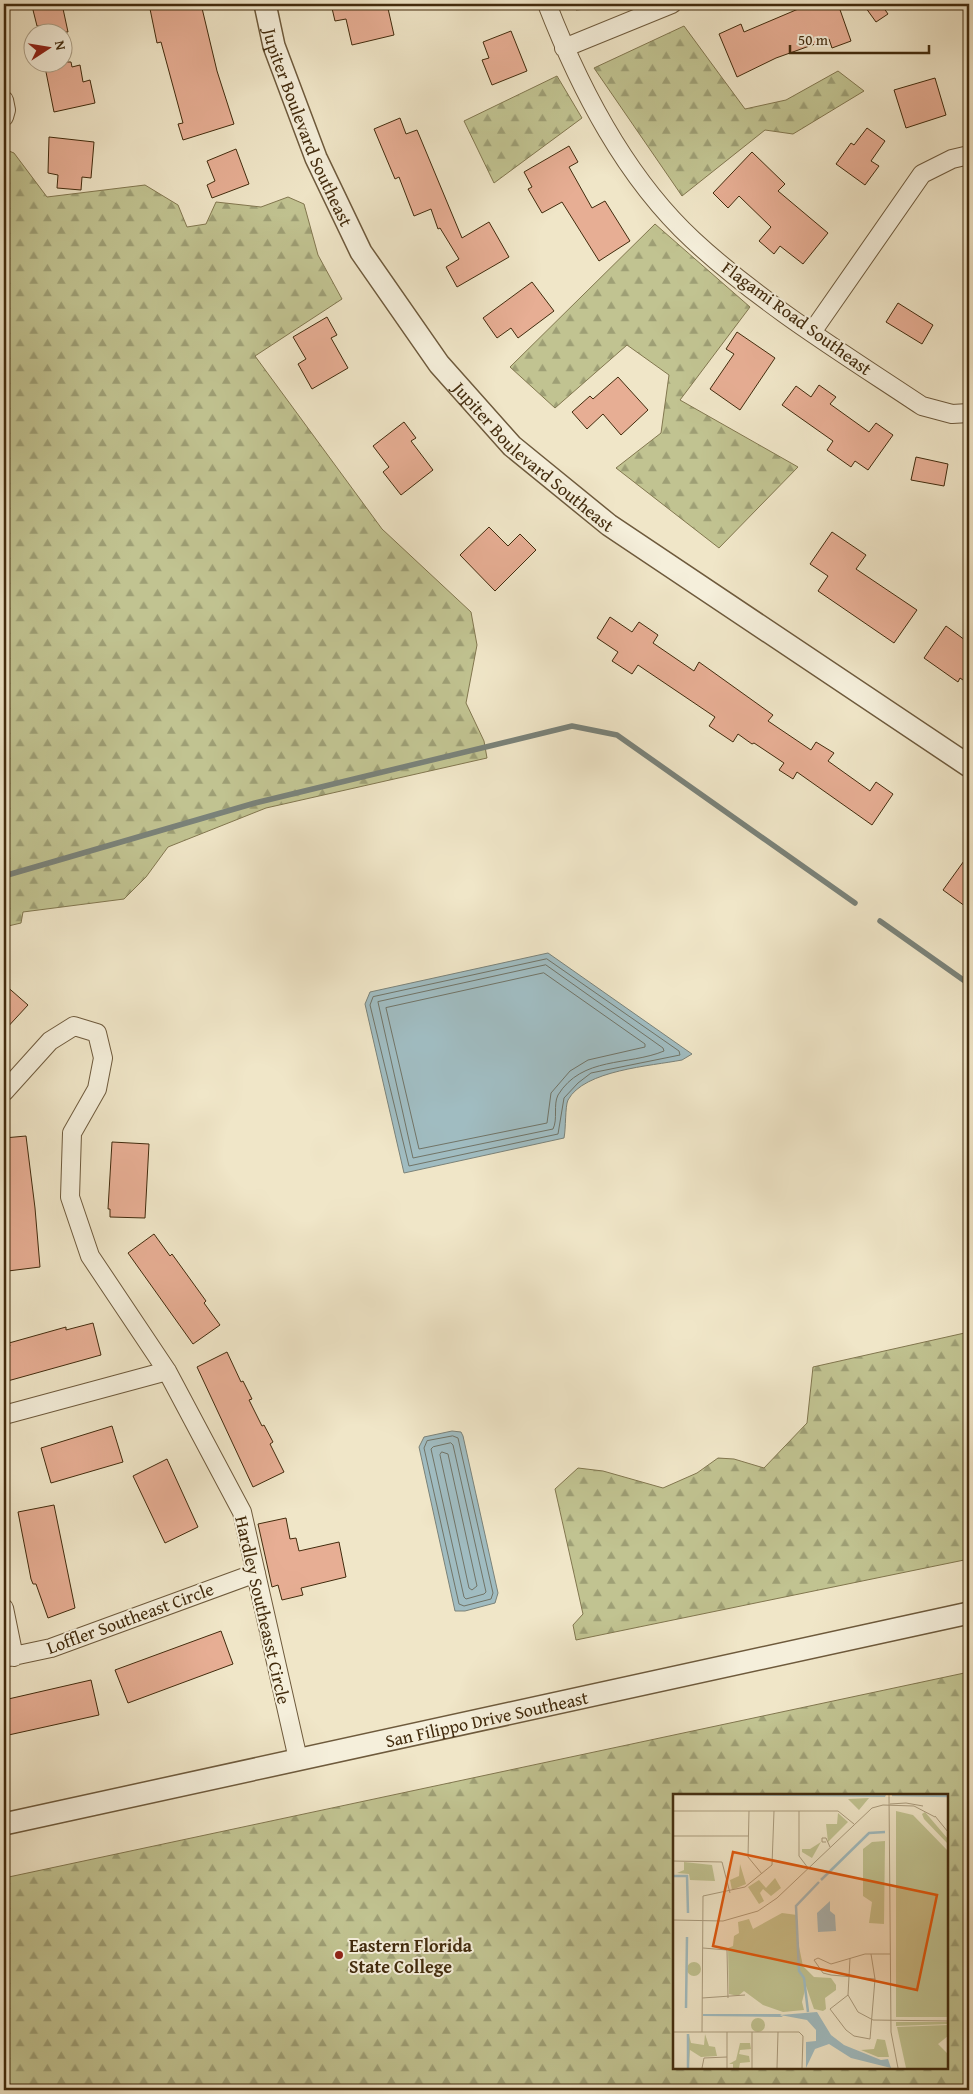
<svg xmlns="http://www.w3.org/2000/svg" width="973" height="2094" font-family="'Gentium Book Plus',serif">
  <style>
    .forest { fill: url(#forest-firs); stroke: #82774f; fill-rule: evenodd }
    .water { fill: #a0bcc1; stroke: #7a8279 }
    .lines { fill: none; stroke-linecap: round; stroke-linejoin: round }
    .shore { stroke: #717467; stroke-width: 1 }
    .stream { stroke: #7a8279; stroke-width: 5.5 }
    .building { fill: #e7ae94; stroke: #422b0d }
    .minor-casing { stroke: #6e5a3c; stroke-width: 20 }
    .tertiary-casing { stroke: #6e5a3c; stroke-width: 24 }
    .minor { stroke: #f5efdb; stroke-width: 18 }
    .tertiary { stroke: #f5efdb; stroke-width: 21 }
    .poi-dot { fill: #8f2418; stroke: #f5efdb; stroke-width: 2 }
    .labels { text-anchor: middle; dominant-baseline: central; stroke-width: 4; stroke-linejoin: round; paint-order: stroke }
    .street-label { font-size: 18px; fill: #422b0d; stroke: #f5efdb }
    .poi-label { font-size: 18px; font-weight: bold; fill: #422b0d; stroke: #f5efdb; text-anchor: start }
    .inset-river { fill: none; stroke: #a0bcc1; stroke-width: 2.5 }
    .inset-road { fill: none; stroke: #aa9b7d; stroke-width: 1 }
    .view { fill: #e0570c; fill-opacity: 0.15; stroke: #e0570c; stroke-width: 2.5 }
    .inset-edge { fill: none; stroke: #422b0d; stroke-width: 2.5 }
  </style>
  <defs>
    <pattern id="forest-firs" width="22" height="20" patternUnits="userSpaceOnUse" patternTransform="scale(1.25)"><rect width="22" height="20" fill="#c1c391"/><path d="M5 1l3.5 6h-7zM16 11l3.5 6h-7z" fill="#9e9f75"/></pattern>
  </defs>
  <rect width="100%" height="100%" fill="#f0e6c8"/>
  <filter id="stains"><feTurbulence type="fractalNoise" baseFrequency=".004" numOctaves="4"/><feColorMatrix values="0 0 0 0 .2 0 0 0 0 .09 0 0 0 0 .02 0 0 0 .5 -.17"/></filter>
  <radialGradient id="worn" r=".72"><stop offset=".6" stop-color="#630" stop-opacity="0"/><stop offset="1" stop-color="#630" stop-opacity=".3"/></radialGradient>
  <path class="forest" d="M574,4H634L576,10Z
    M684,26L745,109L786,100L838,71L864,91L793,134L765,130L682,196L594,68Z
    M557,76L582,118L494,183L464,121Z
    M9,151L14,153L47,197L145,185L178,205L187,227L206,224L216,202L261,207L288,197L304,204L318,255L342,299L255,356L382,529L471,612L477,645L466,703L484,741L487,758L266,808L168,847L146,877L124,899L23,912L21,923L4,927V152Z
    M655,224L750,307L680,400L798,467L719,548L616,468L661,433L669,375L627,345L555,408L510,367Z
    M969,1332V1559L576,1640L573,1625L583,1614L555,1489L578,1468L603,1471L663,1488L697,1473L718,1458L734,1459L764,1468L807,1423L813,1367Z
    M969,1672V2090H4V1878ZM947,1795V2068H674V1795Z"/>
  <path class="water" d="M548,953L692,1054L682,1060C651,1066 584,1070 568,1100C565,1106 566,1129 564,1138L404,1173L365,1004L370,992Z
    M452,1431L461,1432L463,1436L498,1593L495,1603L465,1611H455L419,1447L424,1437Z"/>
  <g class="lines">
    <path class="shore" d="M547,959L679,1051L680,1055L591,1073L578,1083L564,1098L558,1134L409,1166L370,1005L373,997Z
      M546,965L663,1048L664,1051C628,1066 582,1056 558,1095C553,1105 558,1119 553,1129L413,1158L378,1002Z
      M544,973L645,1044V1047L588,1060L570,1071L551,1093L547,1123L419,1149L386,1008Z
      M453,1436L458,1438L493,1593L491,1599L464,1606L459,1604L424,1448L427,1441Z
      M451,1443L453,1445L486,1592L484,1594L466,1599L464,1597L431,1449L433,1447Z
      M442,1452L448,1454L477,1586L472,1590L469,1588L440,1455Z"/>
    <path class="stream" d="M4,876L255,803L572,726L617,735L855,903
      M880,921L969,984"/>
  </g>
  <path class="building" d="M43,4H62L68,32H43L41,26H37L32,6Z
    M149,4H201L217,71L234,124L183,140L178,124L183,123L161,42L157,43Z
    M331,4H387L394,35L352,45L346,19L335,21Z
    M810,4H838L851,41L832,48L829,39L776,58L737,77L719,34L741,24L744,32Z
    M863,4H881L888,14L876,22Z
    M511,31L527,71L492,85L482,60L489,58L483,42Z
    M44,62H71L72,67L80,65L83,82L90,80L95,103L54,112Z
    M935,78L946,115L906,128L894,90Z
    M400,118L406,134L417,130L462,238L489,222L509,257L457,287L446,267L459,259L440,228L438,229L431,209L414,216L399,177L395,179L374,129Z
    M867,128L885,141L871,161L879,166L865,185L836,164L851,143L854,145Z
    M49,137L94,142L91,178L82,177L81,190L57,188L58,175L48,173Z
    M569,146L578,162L569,167L592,208L605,201L630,241L599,261L562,202L542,213L528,189L532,187L524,172Z
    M236,149L249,184L212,198L207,185L215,181L207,161Z
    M752,152L785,184L778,191L828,233L803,264L780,246L774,254L759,241L771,227L739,196L728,208L713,193Z
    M532,282L554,311L518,338L511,328L497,338L483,318Z
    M898,303L933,325L922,344L886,322Z
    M327,317L337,335L331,338L348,368L312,389L298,364L306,359L293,337Z
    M737,332L775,358L740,410L710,389L734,354L726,349Z
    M618,377L648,410L621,435L603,414L587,429L572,412L590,396L593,399Z
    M819,385L836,397L830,404L869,432L876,423L893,435L868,470L855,461L851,467L827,450L833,441L782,405L796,386L811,397Z
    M404,422L416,438L411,441L433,470L401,495L383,472L389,467L373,446Z
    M916,457L948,464L944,486L911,480Z
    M489,527L508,546L520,534L536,550L495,591L460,555Z
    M832,532L866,555L856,569L917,610L894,643L818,591L828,576L810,564Z
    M610,617L632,632L639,622L658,635L653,643L694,671L699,662L773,715L768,721L811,750L816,742L834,753L828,761L870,791L876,782L893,794L872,825L797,772L793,779L779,770L784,763L754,743L752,744L738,734L733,742L709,726L715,717L638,665L632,674L612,661L618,652L597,638Z
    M946,626L969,643V684L960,678L958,682L924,658Z
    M969,854V909L943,890Z
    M4,984L28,1005L4,1031Z
    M26,1136L35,1208L40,1267L8,1271L4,1233V1138Z
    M112,1142L149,1144L145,1218L110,1217V1209H108Z
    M154,1234L170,1256L172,1254L206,1301L204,1303L220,1325L193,1344L128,1253Z
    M93,1323L101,1355L4,1382V1348L10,1346L9,1343L66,1327V1330Z
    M227,1352L241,1382L243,1381L252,1399L249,1400L262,1426L264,1425L273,1442L270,1444L284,1472L253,1487L197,1367Z
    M112,1426L123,1462L51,1483L41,1448Z
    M167,1459L198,1527L165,1543L133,1476Z
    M54,1505L75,1608L48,1618L36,1584H33L31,1579L18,1512Z
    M286,1518L290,1539L296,1538L299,1551L339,1542L346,1577L301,1588L303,1595L282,1600L278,1585L272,1587L258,1524Z
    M221,1631L233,1664L128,1703L115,1670Z
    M91,1680L99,1715L4,1736V1700Z"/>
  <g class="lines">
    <defs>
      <path id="minor" d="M547,4C580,89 625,177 693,240C762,304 844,354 922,406L952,414L969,413
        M564,48L672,4
        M4,100L6,110L4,117
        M812,332L922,174L952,159L969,155
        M4,1092L50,1041L74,1026L97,1033L103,1058L97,1089L72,1133L70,1197L90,1256L167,1371L242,1512L298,1759
        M4,1415L167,1371
        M4,1608L14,1657
        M4,1658L51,1648L256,1573"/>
      <g id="tertiary">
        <path id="s1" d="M265,4L274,46L316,158L361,252L439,364L512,446L609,525L969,766"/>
        <path id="s2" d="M4,1824L969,1613"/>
      </g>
    </defs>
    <use href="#minor" class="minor-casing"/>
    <use href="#tertiary" class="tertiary-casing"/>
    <use href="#minor" class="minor"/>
    <use href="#tertiary" class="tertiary"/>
  </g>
  <circle class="poi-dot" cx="339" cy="1955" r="5"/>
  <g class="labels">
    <g class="street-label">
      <text stroke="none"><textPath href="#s1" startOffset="131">Jupiter Boulevard Southeast</textPath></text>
      <text transform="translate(797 318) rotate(36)">Flagami Road Southeast</text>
      <text stroke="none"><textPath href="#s1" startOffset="536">Jupiter Boulevard Southeast</textPath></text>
      <text transform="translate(263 1610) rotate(77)">Hardley Southeasst Circle</text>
      <text transform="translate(130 1618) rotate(-20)">Loffler Southeast Circle</text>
      <text stroke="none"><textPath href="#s2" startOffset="494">San Filippo Drive Southeast</textPath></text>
    </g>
    <g class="poi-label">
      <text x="349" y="1945">Eastern Florida<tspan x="349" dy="21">State College</tspan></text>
    </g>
  </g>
  <g transform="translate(673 1794)">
    <rect width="275" height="275" fill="#f0e6c8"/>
    <path d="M196,4L186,16L175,5ZM223,228H275V230L223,232Z" fill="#c1c391"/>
    <path d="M223,17L240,21L275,57V223H223ZM252,18L275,45V50L251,25L249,20ZM165,19L175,28L155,48L153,30H164ZM212,47L211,130L196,129L199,108L190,102V55L199,48ZM148,48L139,64L129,58V55H137ZM11,68L39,71L42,87L17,86L16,80L4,79L11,76ZM67,70L73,90L59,96L57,86L66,82ZM102,84L108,94L98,102L90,95L87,99L91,107L86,110L75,93L86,86L93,94ZM109,119L124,121V143L130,172L141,183L158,184L163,191V196L152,204L153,215L150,217L141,215L133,192L129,208L131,216L110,218L90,211L71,197L65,202L56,200L55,154L60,152L61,142L66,139L65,128L76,125L80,135ZM14 175a7 7 0 1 1 14 0a7 7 0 1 1-14 0ZM78 231a7 7 0 1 1 14 0a7 7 0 1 1-14 0ZM275,231V242L265,250L275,260V274H233L224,233ZM32,240L36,252L42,253L44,262L28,263L17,256L16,270V241L18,249L31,251ZM204,245L212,246L216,263H205L188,256L201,255ZM67,249H77L78,255L67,256L66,260L76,262L77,268L67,269L66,274H60V270H56L63,266Z" fill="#c1c391"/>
    <path d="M0,1H213L212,3ZM157,107V117L162,121L163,137L145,138L144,119ZM144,218L158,241L171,251L208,266L215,265L218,274L178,264L156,250L142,255L133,274V248L143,247V236L134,226L107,221ZM30,220H109L107,221L110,223L30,222Z" fill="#a0bcc1"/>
    <path class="inset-river" d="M219,1L275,2M0,82H14L15,119M148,86L196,39L212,38M13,214L14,143M135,218L131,184L126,177L123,112L146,88M15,274V240"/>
    <path class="inset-road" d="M216,1L218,238L225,274M217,10L233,9L250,12M0,17H165L181,30M76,17L75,63L89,80M126,17V62L135,74M262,22L275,38M0,42H76M153,48H149V44H153L157,53M0,67L49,68L57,99M0,101V157M0,126L50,127L85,117L104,104L199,14L210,11L241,12L262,23M30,154L54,156L55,204M177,164L175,201L157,215L173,236L181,242L197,245L202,185L198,160M202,185L158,181L150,179L141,166L145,164L158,170L192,160H217M175,201L185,218L200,226L275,227M29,204L72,201M0,238H126L130,242L129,274M29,238L30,102L72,93L99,71L101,17M29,274L31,264L54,263M54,274V238M79,274V238M104,274L105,238"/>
    <path class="view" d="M60,58L264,101L244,196L40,152Z"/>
    <rect width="275" height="275" class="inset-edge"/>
  </g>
  <rect width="973" height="2094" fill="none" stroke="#f0e6c8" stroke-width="20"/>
  <rect x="5" y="5" width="963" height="2084" fill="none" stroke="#422b0d" stroke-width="2.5"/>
  <rect x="10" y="10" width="953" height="2074" fill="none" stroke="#422b0d"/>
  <g transform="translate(48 48) rotate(78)"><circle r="24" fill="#f5efdb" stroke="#ada189"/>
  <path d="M0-4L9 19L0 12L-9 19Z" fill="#8f2418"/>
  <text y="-8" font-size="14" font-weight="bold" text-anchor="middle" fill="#422b0d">N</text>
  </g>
  <path d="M790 45v8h139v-8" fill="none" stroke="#422b0d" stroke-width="2.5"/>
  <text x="798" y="45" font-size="15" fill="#422b0d" stroke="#f5efdb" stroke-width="4" paint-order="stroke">50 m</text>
  <rect width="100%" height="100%" filter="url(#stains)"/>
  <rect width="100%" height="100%" fill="url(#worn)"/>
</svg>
